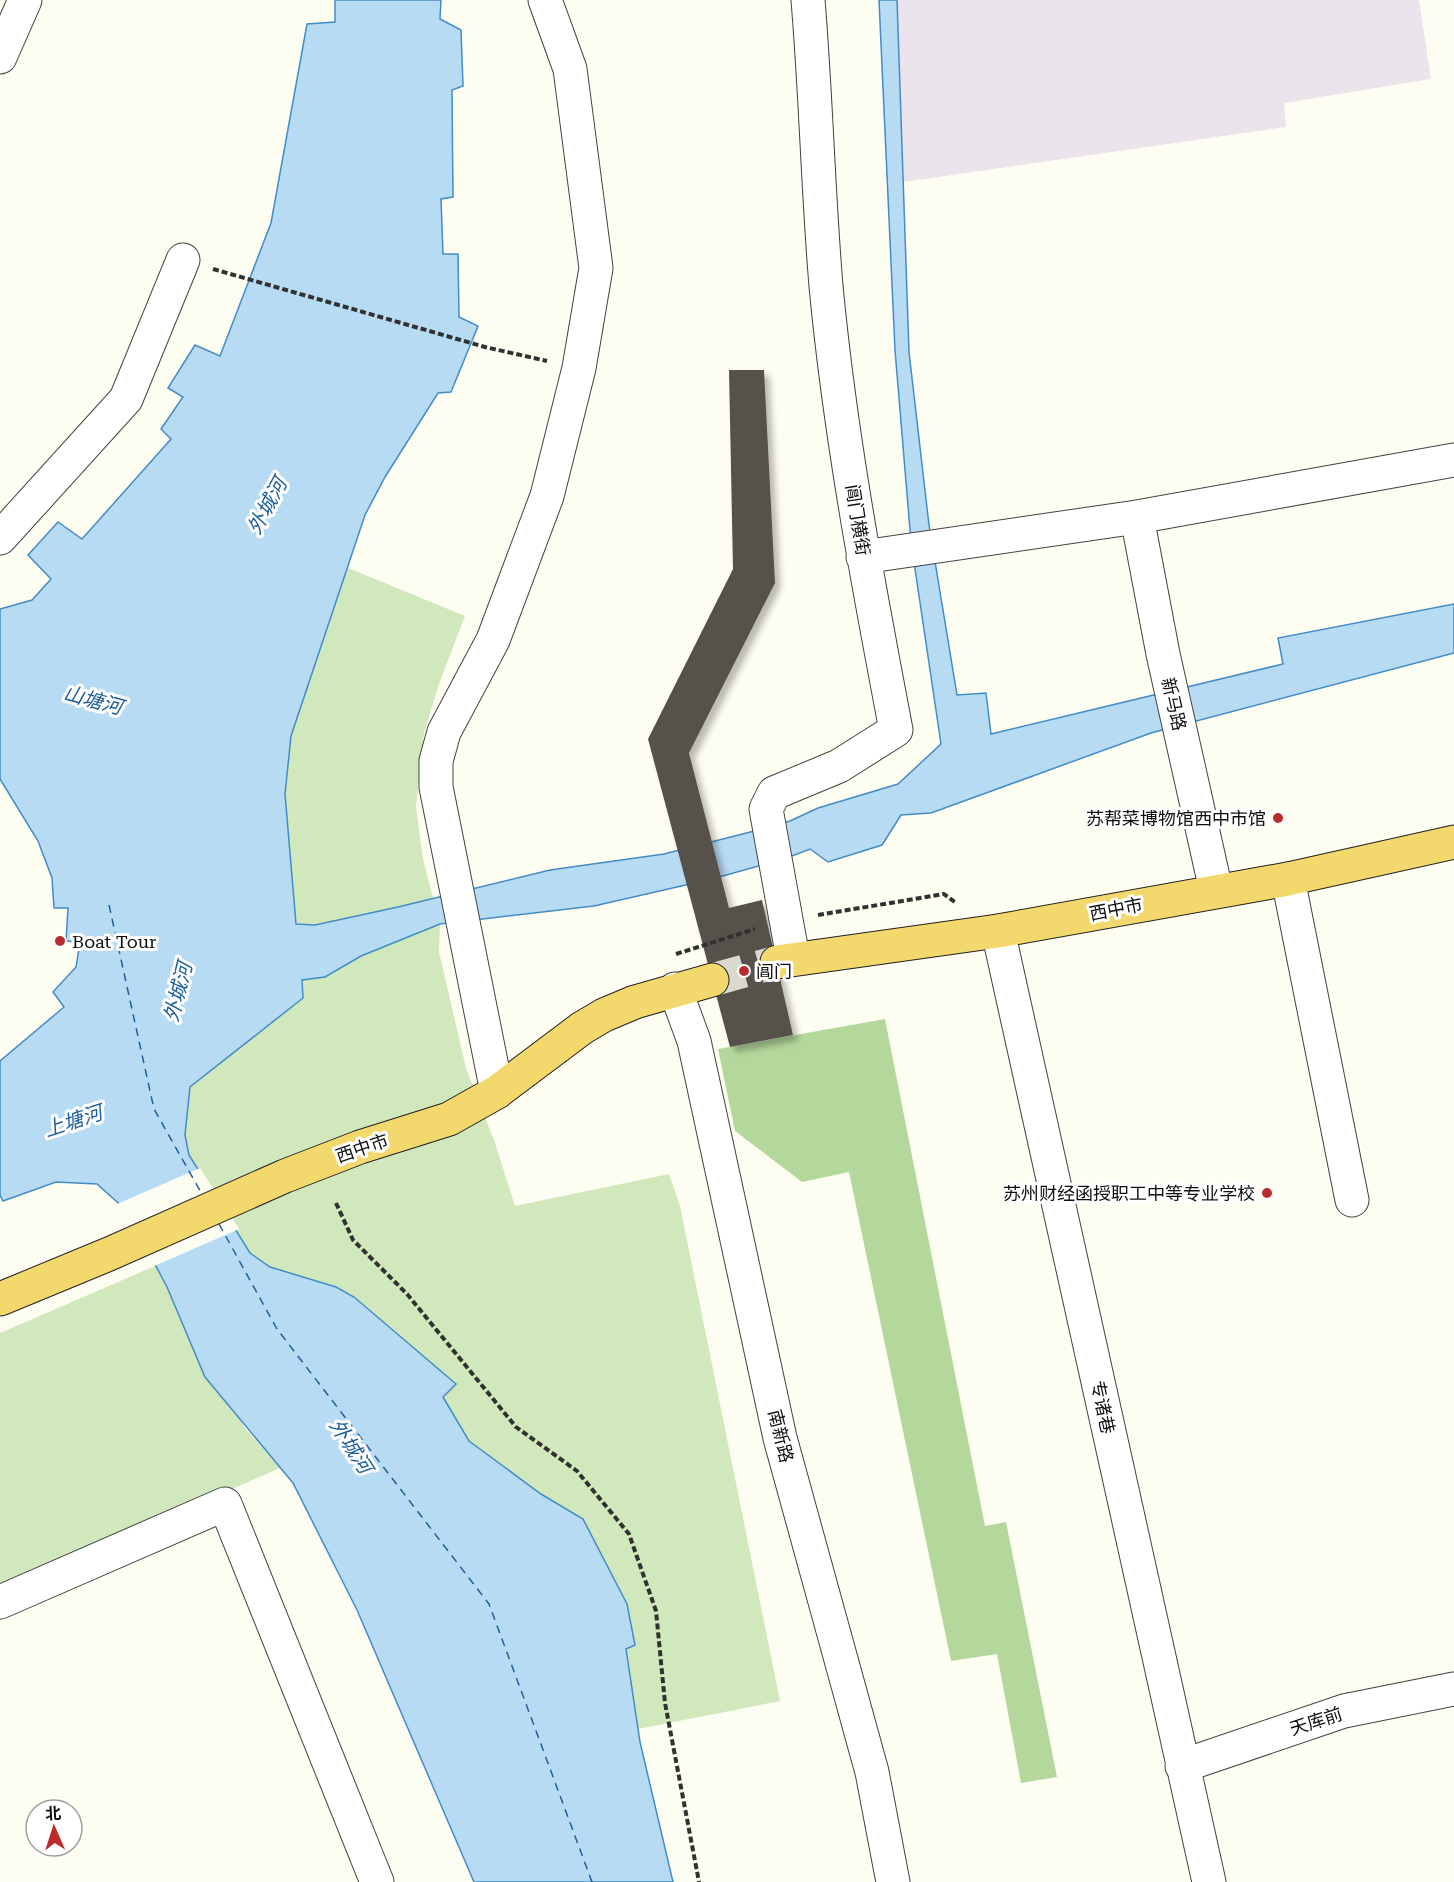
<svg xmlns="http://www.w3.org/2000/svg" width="1454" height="1882" font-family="'Roboto Serif','Noto Sans SC',serif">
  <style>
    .industrial { fill: #ece4ed }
    .green { fill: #d1e8bc }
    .forest { fill: #b4d89c }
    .water { fill: #b8dbf4; stroke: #428cc8; stroke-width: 1.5 }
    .pier { fill: #fefdf2 }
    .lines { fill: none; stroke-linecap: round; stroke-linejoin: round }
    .ferry { stroke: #1d5e9c; stroke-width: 1.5; stroke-dasharray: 8 6; stroke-linecap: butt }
    .building { fill: #57514c; filter: url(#shadow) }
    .major-tunnel { stroke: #dad9d0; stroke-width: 33; stroke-dasharray: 33 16; stroke-linecap: butt }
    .minor-casing { stroke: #424242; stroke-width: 35 }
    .major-casing { stroke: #202020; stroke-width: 35 }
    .path { stroke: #313131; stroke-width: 4; stroke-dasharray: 6 3; stroke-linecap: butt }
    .minor { stroke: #fff; stroke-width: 33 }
    .major { stroke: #f3d96d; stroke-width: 33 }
    .poi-dot { fill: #ba2c2c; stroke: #fff; stroke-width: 2 }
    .labels { text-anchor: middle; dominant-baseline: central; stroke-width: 6; stroke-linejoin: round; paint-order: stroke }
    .street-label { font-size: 18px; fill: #0f0f0f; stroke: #fff }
    .poi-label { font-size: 18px; fill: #0f0f0f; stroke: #fff; text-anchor: end }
    .water-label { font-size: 20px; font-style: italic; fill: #1d5e9c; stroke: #fff }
  </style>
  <defs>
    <filter id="shadow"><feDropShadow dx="5.5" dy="5.5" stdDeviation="3" flood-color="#0004"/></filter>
  </defs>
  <rect width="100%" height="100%" fill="#fefdf2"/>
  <path class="industrial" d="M897,0H1419L1431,79L1284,103L1286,127L904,182Z"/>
  <path class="green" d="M346,567L465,616L439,684L424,733L416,807L423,859L440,924L439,952L466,1068L495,1143L515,1206L669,1174L680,1206L780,1701L638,1729L626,1649L583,1519L541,1494L469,1441L443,1397L455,1385L336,1287L270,1267L250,1253L189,1155L185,1135L190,1087L303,998C295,912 276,822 291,736Z
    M155,1266L244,1427L280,1468L0,1590V1333Z"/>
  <path class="forest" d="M885,1019L985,1526L1006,1522L1057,1777L1021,1783L997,1654L951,1661L849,1172L802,1182L735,1131L718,1049Z"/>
  <path class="water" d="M335,0H441L440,19L461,30L463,86L452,90L453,197L441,199L443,254H458L459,317L478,326L451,392L438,393L385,477L365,515L291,736L285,794L296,924L315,925L398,907L550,870L664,854L762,829L790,821L818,808L898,784L941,744L911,542L895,350L879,0H897L909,352L929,525L957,695L986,693L991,734L1283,664L1278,638L1454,604V653L1151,733L931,813L901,815L882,845L828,862L810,849L784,859L712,879L594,906L440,924L361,956L325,977L302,980L303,998L190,1087L185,1135L189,1155L250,1253L270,1267L336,1287L354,1297L456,1384L443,1397L469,1441L541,1494L583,1519L627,1604L635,1645L626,1649L640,1742L673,1882H474L357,1610L293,1483L205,1377L167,1287L126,1210L97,1184L56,1182L3,1201L0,1195V1061L64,1007L53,992L76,967L80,942L66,941L68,908H54L52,878L38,841L0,779V609L32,600L51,579L28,555L58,522L82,539L171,439L161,429L183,397L168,388L195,345L220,356L271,223L307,24L335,22Z"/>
  <path class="pier" d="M200,1168L239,1229L152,1267L124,1212L115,1205Z"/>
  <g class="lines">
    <path class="ferry" d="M109,905L154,1109L203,1196
      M219,1224L277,1329L489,1604L592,1882"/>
  </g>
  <path class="building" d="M729,370H764L775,583L689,753L729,908L762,900L793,1035L730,1047L648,739L733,569Z"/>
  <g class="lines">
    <path class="major-tunnel" d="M712,980L777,962"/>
    <defs>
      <path id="minor" d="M0,57L25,0
        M1137,517L1163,654L1216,890
        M0,538L126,399L183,260
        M863,557L1137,517L1454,460
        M1288,879L1352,1200
        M998,931L1209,1882
        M793,958L766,809L774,793L839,766L896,730C868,583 840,435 826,286C818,191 816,95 808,0
        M675,989L694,1041L780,1438L872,1772L893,1882
        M497,1092L436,787V761L444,732L493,640L547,496L579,368L596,268L570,69L545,0
        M0,1602L225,1504L377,1882
        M1182,1766L1344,1711L1454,1689"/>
      <path id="major" d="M777,962L998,931L1288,879L1454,842
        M0,1299L109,1254L285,1176L360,1147L449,1119L497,1092L582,1028L604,1015L635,1002L712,980"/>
    </defs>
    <use href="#minor" class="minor-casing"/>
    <use href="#major" class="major-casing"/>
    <path class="path" d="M213,269L485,347L547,361
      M818,915L944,894L956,903
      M676,954L755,929
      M336,1203L353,1240L407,1294L516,1427L577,1471L629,1534L656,1611L665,1703L699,1882"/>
    <use href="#minor" class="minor"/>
    <use href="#major" class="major"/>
  </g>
  <g class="poi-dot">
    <circle cx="1278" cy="818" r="6"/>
    <circle cx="60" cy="941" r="6"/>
    <circle cx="744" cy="971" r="6"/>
    <circle cx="1267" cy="1193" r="6"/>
  </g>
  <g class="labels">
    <g class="street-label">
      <text transform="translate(858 520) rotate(81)">阊门横街</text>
      <text transform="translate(1174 704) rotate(77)">新马路</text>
      <text transform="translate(1116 909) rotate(-11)">西中市</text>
      <text transform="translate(362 1148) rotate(-19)">西中市</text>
      <text transform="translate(1103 1407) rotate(78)">专诸巷</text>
      <text transform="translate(781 1436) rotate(76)">南新路</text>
      <text transform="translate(1316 1721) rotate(-18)">天库前</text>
    </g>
    <g class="poi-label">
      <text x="1266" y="818">苏帮菜博物馆西中市馆</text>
      <text x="72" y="941" text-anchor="start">Boat Tour</text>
      <text x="756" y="971" text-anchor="start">阊门</text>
      <text x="1255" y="1193">苏州财经函授职工中等专业学校</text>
    </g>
    <g class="water-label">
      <text transform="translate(267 506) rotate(-62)">外城河</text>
      <text transform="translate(93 700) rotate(15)">山塘河</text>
      <text transform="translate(178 992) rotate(-76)">外城河</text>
      <text transform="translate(73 1121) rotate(-18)">上塘河</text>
      <text transform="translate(351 1446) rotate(57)">外城河</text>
    </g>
  </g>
  <g transform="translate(54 1828) rotate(357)"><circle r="28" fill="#ffffff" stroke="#9f9f9f" stroke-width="1.5"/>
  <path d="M0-4.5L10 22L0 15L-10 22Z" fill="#ba2c2c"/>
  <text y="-9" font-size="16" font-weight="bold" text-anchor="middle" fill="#0f0f0f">北</text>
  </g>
</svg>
